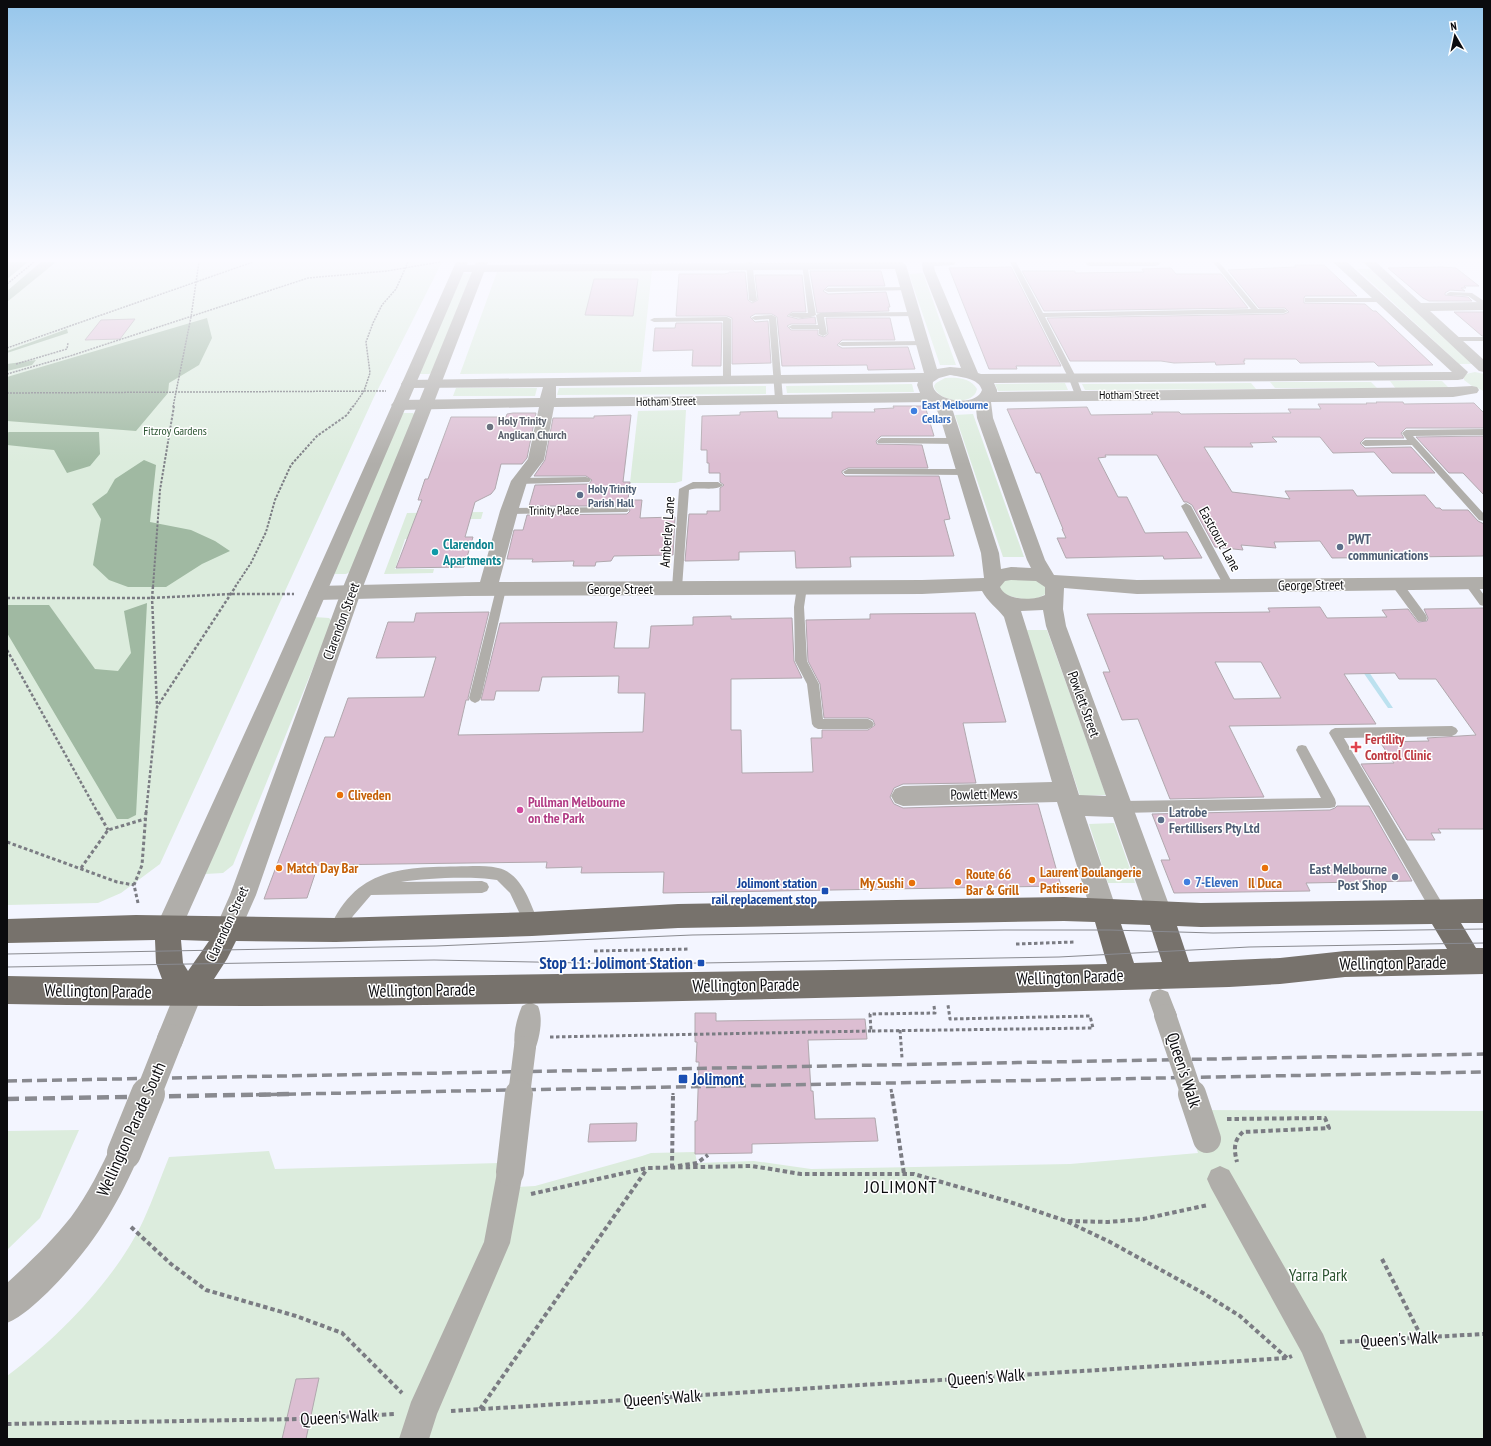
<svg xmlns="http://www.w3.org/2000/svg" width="1491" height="1446" font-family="'PT Sans Narrow',sans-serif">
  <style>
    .green { fill: #dcecdd }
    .forest { fill: #a0b9a2 }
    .water { fill: #bce1ef }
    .building { fill: #dcbed2; stroke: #b1a8ae; fill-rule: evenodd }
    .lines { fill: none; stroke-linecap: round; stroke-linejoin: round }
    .path-far4 { stroke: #7b7c83; stroke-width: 1.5; stroke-dasharray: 2 1; stroke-linecap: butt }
    .path-far3 { stroke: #7b7c83; stroke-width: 2; stroke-dasharray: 2.5 1.5; stroke-linecap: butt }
    .path-far2 { stroke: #7b7c83; stroke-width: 2.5; stroke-dasharray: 3 2; stroke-linecap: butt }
    .path-far1 { stroke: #7b7c83; stroke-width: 3; stroke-dasharray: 3.5 2.5; stroke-linecap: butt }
    .path { stroke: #7b7c83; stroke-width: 4; stroke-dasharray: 4.5 3; stroke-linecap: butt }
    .service { fill: #b0aeaa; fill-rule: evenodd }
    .pedestrian { fill: #b0aeaa; fill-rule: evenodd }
    .minor { fill: #b0aeaa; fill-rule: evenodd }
    .tertiary { fill: #b0aeaa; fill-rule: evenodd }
    .primary { fill: #77726c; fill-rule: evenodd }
    .tram { stroke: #898a90; stroke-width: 1 }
    .rail-far1 { stroke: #898a90; stroke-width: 3.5; stroke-dasharray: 10 5; stroke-linecap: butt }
    .rail { stroke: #898a90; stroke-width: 4.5; stroke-dasharray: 12 6; stroke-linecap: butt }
    .pedestrian-bridge-far1 { stroke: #b0aeaa; stroke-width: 22 }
    .pedestrian-bridge { stroke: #b0aeaa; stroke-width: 28 }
    .tertiary-bridge-far1 { stroke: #b0aeaa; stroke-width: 26 }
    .tertiary-bridge { stroke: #b0aeaa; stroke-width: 34 }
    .shop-dot { fill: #3f7fe0; stroke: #fff; stroke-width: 1.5 }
    .worship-dot { fill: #6b7280; stroke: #fff; stroke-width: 1.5 }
    .service-dot { fill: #5c6f8a; stroke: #fff; stroke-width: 1.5 }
    .culture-dot { fill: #0f9aa8; stroke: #fff; stroke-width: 1.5 }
    .health-dot { fill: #e0444e; stroke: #fff; stroke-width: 1.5 }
    .food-dot { fill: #e8710a; stroke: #fff; stroke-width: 1.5 }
    .hotel-dot { fill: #d1479c; stroke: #fff; stroke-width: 1.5 }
    .transit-dot { fill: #1a4fb4; stroke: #fff; stroke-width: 1.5 }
    .labels { text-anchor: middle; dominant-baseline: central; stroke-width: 3; stroke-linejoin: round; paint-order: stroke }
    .far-street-label { font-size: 12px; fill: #0b0b0e; stroke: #fff }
    .far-shop-label { font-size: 12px; font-weight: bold; fill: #366cbe; stroke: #fff; text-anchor: start }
    .far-worship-label { font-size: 12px; font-weight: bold; fill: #5b616d; stroke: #fff; text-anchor: start }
    .far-park-label { font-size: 12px; fill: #2d5532; stroke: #fff }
    .far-service-label { font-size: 12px; font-weight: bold; fill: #4e5e75; stroke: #fff; text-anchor: start }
    .street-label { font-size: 14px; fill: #0b0b0e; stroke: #fff }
    .service-label { font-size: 14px; font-weight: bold; fill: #4e5e75; stroke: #fff; text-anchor: start }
    .culture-label { font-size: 14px; font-weight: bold; fill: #0d838f; stroke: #fff; text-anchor: start }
    .health-label { font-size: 14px; font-weight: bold; fill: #be3a42; stroke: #fff; text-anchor: start }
    .food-label { font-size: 14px; font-weight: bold; fill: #c56008; stroke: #fff; text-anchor: start }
    .hotel-label { font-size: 14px; font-weight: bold; fill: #b23c85; stroke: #fff; text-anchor: start }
    .shop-label { font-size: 14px; font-weight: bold; fill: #366cbe; stroke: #fff; text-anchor: start }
    .transit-label { font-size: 14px; font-weight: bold; fill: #164399; stroke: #fff; text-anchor: end }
    .near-transit-label { font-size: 17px; font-weight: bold; fill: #164399; stroke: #fff; text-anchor: end }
    .near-street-label { font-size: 17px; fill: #0b0b0e; stroke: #fff }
    .near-park-label { font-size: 17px; fill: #2d5532; stroke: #fff }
    .near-neighbourhood-label { font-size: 18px; letter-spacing: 1px; fill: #0b0b0e; stroke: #fff }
  </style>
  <rect width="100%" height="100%" fill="#f3f5ff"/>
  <path class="green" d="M7,262H442L374,397L160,864L121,893L98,903L7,905Z
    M1357,269H1370L1474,364H1459Z
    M652,270L641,372L460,374L497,272Z
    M462,273L473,274L433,372L429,374H419Z
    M923,273L956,365H940L909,274Z
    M1475,372L1484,374V391L1472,386L1464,380V377L1466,374Z
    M945,378C957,377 971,378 977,389C974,407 937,402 934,386L936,383Z
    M1390,381H1442L1449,388L1396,389Z
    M1270,382H1371L1377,388H1275Z
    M1065,383L1068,390L998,391L995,384Z
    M1251,383L1256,389L1085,390L1082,384Z
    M912,384L914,392L787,393L786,386Z
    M766,386V394L557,395L559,388Z
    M456,388H537L535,396H453Z
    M686,410L682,481L675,483H630L638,411Z
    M402,413H413L415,415L352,571L346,574H335L332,570Z
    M973,414L1024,557H1003L955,415Z
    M483,512L481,519H470L412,539H405L395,569H434L433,573L384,574L407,513Z
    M1007,578L1036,579L1047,586V593C1034,603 1018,599 1003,594L997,585Z
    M314,617L329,618L332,621L233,865L223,873L205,874Z
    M1025,630H1047L1106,795L1080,796Z
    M1114,823L1135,883H1108L1089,824Z
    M1184,1110L1484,1111V1439H7V1376C59,1337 117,1278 144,1219C153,1199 161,1177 169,1157L269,1151L275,1169L500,1163L497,1188L535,1186L642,1156L651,1153L695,1152L697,1163L754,1161L811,1169L1070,1164L1198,1153Z
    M79,1130L40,1218L7,1250V1131Z"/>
  <path class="forest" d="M7,262H28L7,279Z
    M41,262H56L7,302V291Z
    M207,318L212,338L199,365L169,383L168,393L136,431L7,421V377Z
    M67,329L68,333L7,353V351Z
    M36,360L32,365L7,371V364Z
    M9,432H99L100,454L90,466L67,473L54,450L7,445V433Z
    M144,460L156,465L150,522L191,530L215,541L230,551L202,564L166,587H128L109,580L93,565L101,519L92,504L107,493L115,479Z
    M147,603L136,815L128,819H117L7,633V605H49L95,669L118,671L131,653L124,611Z"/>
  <path class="water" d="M1361,660L1393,708H1388L1356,662Z"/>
  <path class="building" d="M1295,265H1324L1357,296H1305L1304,298V303L1365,304L1373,311H1376L1433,365L1378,366L1374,362L1300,363L1296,359H1244L1245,361H1243L1245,364L1216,365L1215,362L1174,363L1161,361H1070L1047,318L1284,314L1289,312L1285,308H1259L1228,270L1296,267Z
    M1011,267L1059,362L1061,366H1016L1017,369H989L949,268Z
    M1441,267L1456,268L1479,286H1464L1466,288H1461L1465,291L1450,290L1445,293V295L1468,297L1472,301H1429L1423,298L1388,268Z
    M1171,268L1176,274H1221L1248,308L1044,311L1022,271H1075V273L1144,272L1142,269Z
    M810,271H881L885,286H828L823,291L828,294L886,292L890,307H888L889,311L817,313Z
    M729,272H745L748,300L752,303L758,300L755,275H802L806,312H792L787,316L798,319L815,317L816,324H791L787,326L791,330H818V335L824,337L828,334L826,318H890L895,340H842L837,345L842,348L908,347L915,369L868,370L867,365L782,366L777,317L772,314H755L750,317L755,322L768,321L771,363L732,364V318L727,316H676L679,274H724L729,273Z
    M594,279H638L633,316L585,315Z
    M1454,312H1484V336H1482Z
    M135,319L120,339L85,340L101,320Z
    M676,323H722L721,366H692L693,350L653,351L655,328H675Z
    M1376,402H1403L1404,404L1474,403L1484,413V428H1406L1401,433L1404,438H1365L1360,443L1365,448L1411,447L1435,473H1392L1374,452L1333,453L1320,437H1272L1277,442L1250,443L1253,447H1204L1232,492L1290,499L1285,491L1353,490L1357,496L1425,495L1436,508H1440L1442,510H1468L1478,521L1484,524V556L1332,558L1320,541L1274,542L1276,548L1241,545L1243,550L1215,547L1192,505L1187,502H1184L1157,455H1105L1106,457L1098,458L1118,497H1127L1145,533L1187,532L1202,558L1164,559L1163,556L1066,558L1057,538H1066L1062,529H1063L1040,473H1036L1007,409L1087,407L1091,415L1153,414L1151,412H1179L1181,414L1291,413L1288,409H1321L1318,404H1367L1366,403H1377Z
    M893,406H925L934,436H881L876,441L877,444L922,445L928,468H848L842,471V473L845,476H939L950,519L944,520L954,556L850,557L851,567L796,568L795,551L739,552V560L685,561L689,514H707V511H720V488L724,485L720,482V473H709V463H707V450H701L702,416L740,415V412L777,411L778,418H832V412H875L874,409L894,408Z
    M513,413H536L527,458L522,464H501L495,489L491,494L475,502L465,537H473L464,567L396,568L422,500H418L425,479H428L451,417H506L507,414Z
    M631,415L623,482H630L628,500H642L640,518L675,517L673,555L614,556L611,561L596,562L595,566H573L574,561L532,562L533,559H507L514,530H523L527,515L627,514L630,511L628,507L624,506H529L535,485L589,484L592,480L586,476H534L545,460L553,418H594V416Z
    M1484,436V495L1463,473H1449L1416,437Z
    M1320,607L1327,618L1387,617L1382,610L1408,609L1418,622L1427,621L1428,618L1424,609L1484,608V829H1438L1441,833H1431L1435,840H1407L1361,764L1394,763L1380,742L1429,741L1427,738L1476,735L1436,679H1399L1395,673L1344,674L1376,724L1229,726L1264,797L1170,799L1138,719L1122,720L1103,672H1110L1087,614L1270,612L1268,608ZM1215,662H1261L1281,698L1234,699Z
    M489,612L468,698L469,700H466L458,735L643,732L645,693H618L619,676L542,677L539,691H496L494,700H481L500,623L617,622L614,648H649L651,626L693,625V617L731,616V619L792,618L794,661L802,678L731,679V730H741L742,773L813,772L811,738H822V730H868L875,725L873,720L868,718H824L820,684L808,661L806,620L870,619V614L975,613L1006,722L963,723L976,783L903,784L894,788L890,797L894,804L903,808L1038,804L1061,886L663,893L664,872L581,873L582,867L546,868L547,862L318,865L307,898L264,899L325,737H334L348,698L424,697L436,657L376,658L388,622H414L416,613Z
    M1337,806H1369L1412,881L1306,883L1310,891L1174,893L1161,860H1170L1152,814L1330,810L1335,808Z
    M695,1013H716V1021L865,1019L867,1039L808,1040L811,1091H813L815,1119L875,1118L878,1141L752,1144V1153L695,1154V1121H697L699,1062H696L697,1042H695Z
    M637,1123L636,1141L588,1142L590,1124Z
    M319,1378L306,1439H282L296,1379Z"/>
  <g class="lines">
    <path class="path-far4" d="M7,284L34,262
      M7,348L253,262
      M16,364L67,349L68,343
      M7,374L70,356L308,278L387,271L440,262
      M7,393L386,391
      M173,407L191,317L199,262
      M353,407L364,391L370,373L366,342L373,323L382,305L396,289L408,262"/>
    <path class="path-far3" d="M153,587L160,490L174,406
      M235,587L251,563L266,532L275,500L291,465L317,436L347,415L353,406"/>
    <path class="path-far2" d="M153,586L152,598L157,706
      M7,598H152L230,594H294
      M7,650L98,813
      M146,813L157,707L236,586"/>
    <path class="path-far1" d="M98,812L108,830
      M7,842L117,882L134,885
      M81,868L108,830L145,819
      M138,903L134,885L142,865L146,812
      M1016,944L1074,942
      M594,951L690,949
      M934,1006L935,1013L870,1014L871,1031L1093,1028L1090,1016L950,1019L948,1005
      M900,1030L902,1058
      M550,1037L871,1031
      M891,1089L892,1095
      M673,1095V1093"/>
    <path class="path" d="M892,1094L904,1174
      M1227,1119L1325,1118L1329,1128L1243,1132C1233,1141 1234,1150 1237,1162
      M678,1166L697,1163L708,1155
      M672,1168L673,1094
      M531,1194L647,1168L752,1166L801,1174H914L1007,1201L1066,1221L1110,1242L1203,1293L1240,1316L1287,1358
      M1068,1221L1108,1222L1143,1219L1208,1205
      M131,1227L171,1264L206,1290L296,1316L342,1333L402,1393
      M1382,1259L1422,1338
      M1340,1342L1484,1334
      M480,1409L647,1169
      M451,1411L1287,1358L1292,1356
      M7,1424L302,1419L394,1414"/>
    <path class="service" d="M746,262H752L757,300L753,302L749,300Z
      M1010,262H1016L1043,313L1251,309L1213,262H1219L1258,309H1284L1288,311L1284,313L1045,317L1077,379L1083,395L1079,397L1075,395L1069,379Z
      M802,263L807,264L816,315C810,319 794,319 788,315L792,313H808Z
      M908,287L912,289L910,290L828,292L824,290L828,288Z
      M1450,292L1472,293L1484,301V307L1468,296L1448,295L1446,294Z
      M1305,298H1383L1387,300L1383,302H1305Z
      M913,312H916V316L824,317L827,334L823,336L819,334V329H792L788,327L792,325H818L816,315L820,313Z
      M772,315L776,317L783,399L779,401L775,399L769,319L755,320L751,318L755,316Z
      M727,317L731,319V380L727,382L723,380V321L654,322L650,320L654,318Z
      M1451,337H1484V341H1454L1450,339Z
      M922,341L926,343L925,345L842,346L838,344L842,342Z
      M1484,429V435L1413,436L1484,514V521L1479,520L1412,445L1365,446L1361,443L1365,440H1407L1402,433L1406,430Z
      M881,438H956L960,441L956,444L878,443L877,441Z
      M848,469H965L970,472L965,475L845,474L843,472Z
      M586,477L589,478L591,480L589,482L519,484L514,481L519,478Z
      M693,482H718L723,485C715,492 699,486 689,490L682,588L681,591H673L672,588L679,489Z
      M1186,503L1191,506L1234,586L1233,589H1225L1224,586L1181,506Z
      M624,507L627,508L629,510L627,512L509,514L504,511L509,508Z
      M1469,579L1473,580L1484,595V606L1480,605L1464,583L1465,580Z
      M1397,580L1401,581L1426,615L1427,618L1426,621H1418L1393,587L1392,584L1393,581Z
      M802,583L806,584L807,587L804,607L807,661L819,684L823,719H868L872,721L874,724L872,727L868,729H818L814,727L812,724L807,684L795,661L794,607L797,587L798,584Z
      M501,585L505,586L506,589L481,698L479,701L475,703L471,701L469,698L496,589L497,586Z
      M1452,726L1456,728L1458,731L1456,734L1452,736L1344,738L1445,908L1447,913L1445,918L1440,920L1435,918L1329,733L1331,730L1335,728Z
      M1302,745L1306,746L1335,799L1336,803L1335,807L1330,808L1122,813L1117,811L1116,807L1117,803L1122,801L1321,798L1296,750L1298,746Z
      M473,866C481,866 490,866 498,868C522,873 531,905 539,924L537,929L532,931L527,929L510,893L497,880C471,876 427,878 401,882L482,881L487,883L489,887L487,891L482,893L371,895L353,916L341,935L336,937L331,935L329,930C358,862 410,868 473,866Z"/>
    <path class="pedestrian" d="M1160,989L1168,992L1177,1015L1173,1023L1165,1027L1157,1023L1149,1000L1152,992Z
      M530,1002L538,1006C544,1020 539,1041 533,1055L525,1059L517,1055C511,1041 516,1020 522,1006Z
      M510,1159L519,1163L523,1172L510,1243L437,1414L429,1439H399L411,1402L484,1242L497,1172L501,1163Z
      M1220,1166L1229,1170L1323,1334L1367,1439H1337L1302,1353L1211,1188L1207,1179L1211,1170Z"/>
    <path class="minor" d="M902,262L906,265L937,369L950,367L961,368L923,271L922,264L923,262H956L954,265L934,266L935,271L978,373L981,374L1452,372L1333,262H1347L1468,372L1463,379L1458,380L994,383L997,390V392L1453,387L1472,386L1477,387L1479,390L1477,393L1453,397L991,402L993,418L1045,560L1054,575L1137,580L1484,577V589L1137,594L1064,588L1063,609L1066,626L1172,913L1168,922L1159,925L1150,922L1113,817L1085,816L1117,911L1113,920L1104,923L1095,920L1091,911L1057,802L903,806L895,803L891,796L895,789L903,786L1052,782L1004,617C997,608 987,601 982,591L922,594L465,596L318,600L311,598L308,593L311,588L318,586L480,582L500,511L511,481L528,459L539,407L399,410L394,408L391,405L394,402L399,400L540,398L543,387L408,388L403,387L401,384L403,381L408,380L924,373L895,269L460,272L456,271L454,268L456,265ZM950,375C960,377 979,378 982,390C976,409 929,400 933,382L939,378ZM918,382L917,385L920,393L556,398V386ZM930,402L934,404L940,417L981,553L984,578L922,580L499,582L518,511L527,482L544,460L554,407ZM952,408L968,409L976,408L977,418L1027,560L1031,568L1011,567L1001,569L999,553ZM1011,580L1036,581L1045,587V595C1034,601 1006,601 1000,587L1005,581ZM1043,610L1046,626L1106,796L1079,795L1021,611Z
      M1085,262H1161L1159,265L1155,266H1091L1087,265Z
      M1363,262H1376L1421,303L1484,302V310L1430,311L1484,360V372L1479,371Z"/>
    <path class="tertiary" d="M456,262H468L219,844L178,936L169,939L160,936L156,927L270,678Z
      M476,262H488L361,592L256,895L237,938L228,941L219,938L215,929L230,895L341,592Z
      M189,979L199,983L203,993L181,1047L171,1051L161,1047L157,1037L179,983Z
      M124,1137L135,1142L140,1153C117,1208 90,1250 48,1292C35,1304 23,1316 7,1323V1283C30,1262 52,1241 71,1217C88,1194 101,1168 113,1142Z"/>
    <path class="primary" d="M1064,897L1201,903L1484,899V923H1461L1476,948H1484V974L1345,977L1280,984L1229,987C822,998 414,1011 7,1004V976L162,979L156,963L155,940L7,943V919L136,915L336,918L532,912L678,904ZM1064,921L1095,922L1107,964L835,970L214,979L227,959L236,941L336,942L532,936L678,928ZM1121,924L1150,925L1162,962L1134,963ZM1432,924L1447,949L1345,951L1280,958L1189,962L1177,926L1201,927ZM181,940L209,941L188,971L183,963Z"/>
    <path class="tram" d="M7,954L436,946L692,935L1004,930H1110L1213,933L1484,929
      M7,967L434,960L633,964L701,963L1059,957L1249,947L1484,943"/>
    <path class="rail-far1" d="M7,1081L1484,1054
      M241,1095L1484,1072"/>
    <path class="rail" d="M7,1099L295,1094"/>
    <path class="pedestrian-bridge-far1" d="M1165,1015L1192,1095
      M519,1095L525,1047"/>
    <path class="pedestrian-bridge" d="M1192,1094L1207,1139
      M510,1172L519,1094"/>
    <path class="tertiary-bridge-far1" d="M148,1095L171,1037"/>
    <path class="tertiary-bridge" d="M124,1153L148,1094"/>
  </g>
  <linearGradient id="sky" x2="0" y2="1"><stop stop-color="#96c6eb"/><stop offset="0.56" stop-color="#fafaff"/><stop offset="1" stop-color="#fafaff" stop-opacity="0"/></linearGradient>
  <rect width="1491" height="464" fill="url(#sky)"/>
  <g class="shop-dot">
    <circle cx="914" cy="411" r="4"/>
    <circle cx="1187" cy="882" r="4"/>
  </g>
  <circle class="worship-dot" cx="490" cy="427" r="4"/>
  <g class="service-dot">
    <circle cx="580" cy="495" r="4"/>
    <circle cx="1340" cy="547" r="4"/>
    <circle cx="1161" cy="820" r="4"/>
    <circle cx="1395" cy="877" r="4"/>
  </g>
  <circle class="culture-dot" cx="435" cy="552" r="4"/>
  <path class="health-dot" d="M1354 741h4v4h4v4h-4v4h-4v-4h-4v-4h4z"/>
  <g class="food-dot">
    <circle cx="340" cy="795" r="4"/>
    <circle cx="279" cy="868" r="4"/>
    <circle cx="1265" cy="868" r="4"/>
    <circle cx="1032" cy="880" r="4"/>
    <circle cx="958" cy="882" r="4"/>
    <circle cx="912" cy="883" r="4"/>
  </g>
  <circle class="hotel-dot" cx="520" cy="810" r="4"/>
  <g class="transit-dot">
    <rect x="821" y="887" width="8" height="8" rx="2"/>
    <rect x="697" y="959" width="8" height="8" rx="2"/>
    <rect x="678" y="1074" width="10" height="10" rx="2"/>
  </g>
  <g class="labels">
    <g class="far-street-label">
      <text x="1129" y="394">Hotham Street</text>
      <text transform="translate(666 401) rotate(-1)">Hotham Street</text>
      <text transform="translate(554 510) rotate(-1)">Trinity Place</text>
    </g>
    <g class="far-shop-label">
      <text x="922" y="404">East Melbourne<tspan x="922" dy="14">Cellars</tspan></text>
    </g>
    <g class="far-worship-label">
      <text x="498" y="420">Holy Trinity<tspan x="498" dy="14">Anglican Church</tspan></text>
    </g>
    <g class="far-park-label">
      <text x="175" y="430">Fitzroy Gardens</text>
    </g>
    <g class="far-service-label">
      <text x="588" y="488">Holy Trinity<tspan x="588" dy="14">Parish Hall</tspan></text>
    </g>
    <g class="street-label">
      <text transform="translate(667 532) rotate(-86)">Amberley Lane</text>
      <text transform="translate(1220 539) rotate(61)">Eastcourt Lane</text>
      <text transform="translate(1311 585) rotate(-1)">George Street</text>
      <text x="620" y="589">George Street</text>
      <text transform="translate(341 621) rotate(-70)">Clarendon Street</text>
      <text transform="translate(1084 704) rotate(70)">Powlett Street</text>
      <text transform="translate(984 794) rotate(-1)">Powlett Mews</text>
      <text transform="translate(227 924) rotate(-65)">Clarendon Street</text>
    </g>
    <g class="service-label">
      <text x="1348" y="539">PWT<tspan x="1348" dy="16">communications</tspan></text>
      <text x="1169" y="812">Latrobe<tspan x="1169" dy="16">Fertillisers Pty Ltd</tspan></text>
      <text x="1387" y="869" text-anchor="end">East Melbourne<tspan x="1387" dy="16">Post Shop</tspan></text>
    </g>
    <g class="culture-label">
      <text x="443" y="544">Clarendon<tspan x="443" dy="16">Apartments</tspan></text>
    </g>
    <g class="health-label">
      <text x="1365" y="739">Fertility<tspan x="1365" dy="16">Control Clinic</tspan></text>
    </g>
    <g class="food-label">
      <text x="348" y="795">Cliveden</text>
      <text x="287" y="868">Match Day Bar</text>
      <text x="1040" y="872">Laurent Boulangerie<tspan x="1040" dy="16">Patisserie</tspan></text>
      <text x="966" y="874">Route 66<tspan x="966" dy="16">Bar &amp; Grill</tspan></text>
      <text x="904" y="883" text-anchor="end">My Sushi</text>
      <text x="1265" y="883" text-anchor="middle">Il Duca</text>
    </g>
    <g class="hotel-label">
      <text x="528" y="802">Pullman Melbourne<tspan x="528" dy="16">on the Park</tspan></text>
    </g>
    <g class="shop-label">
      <text x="1195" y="882">7-Eleven</text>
    </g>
    <g class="transit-label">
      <text x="817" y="883">Jolimont station<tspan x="817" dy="16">rail replacement stop</tspan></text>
    </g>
    <g class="near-transit-label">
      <text x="693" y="963">Stop 11: Jolimont Station</text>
      <text x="692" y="1079" text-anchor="start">Jolimont</text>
    </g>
    <g class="near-street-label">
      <text transform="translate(1393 963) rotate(-1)">Wellington Parade</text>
      <text transform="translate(1070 977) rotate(-2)">Wellington Parade</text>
      <text transform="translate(746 985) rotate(-1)">Wellington Parade</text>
      <text transform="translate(422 990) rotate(-1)">Wellington Parade</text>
      <text transform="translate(98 991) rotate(1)">Wellington Parade</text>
      <text transform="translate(1184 1070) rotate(72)">Queen's Walk</text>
      <text transform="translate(131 1129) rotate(-66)">Wellington Parade South</text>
      <text transform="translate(1399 1339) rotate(-3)">Queen's Walk</text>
      <text transform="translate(986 1377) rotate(-4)">Queen's Walk</text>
      <text transform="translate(662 1398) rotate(-4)">Queen's Walk</text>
      <text transform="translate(339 1417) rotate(-3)">Queen's Walk</text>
    </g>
    <g class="near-park-label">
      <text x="1318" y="1275">Yarra Park</text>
    </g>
    <g class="near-neighbourhood-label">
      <text x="901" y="1186">JOLIMONT</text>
    </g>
  </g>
  <rect width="1491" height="1446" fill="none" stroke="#0b0b0e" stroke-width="16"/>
  <g transform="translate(1455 36) rotate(351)" stroke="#ffffff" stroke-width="3" paint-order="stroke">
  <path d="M0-3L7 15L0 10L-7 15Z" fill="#0b0b0e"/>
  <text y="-6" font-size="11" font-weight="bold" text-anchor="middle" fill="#0b0b0e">N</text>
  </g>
</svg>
